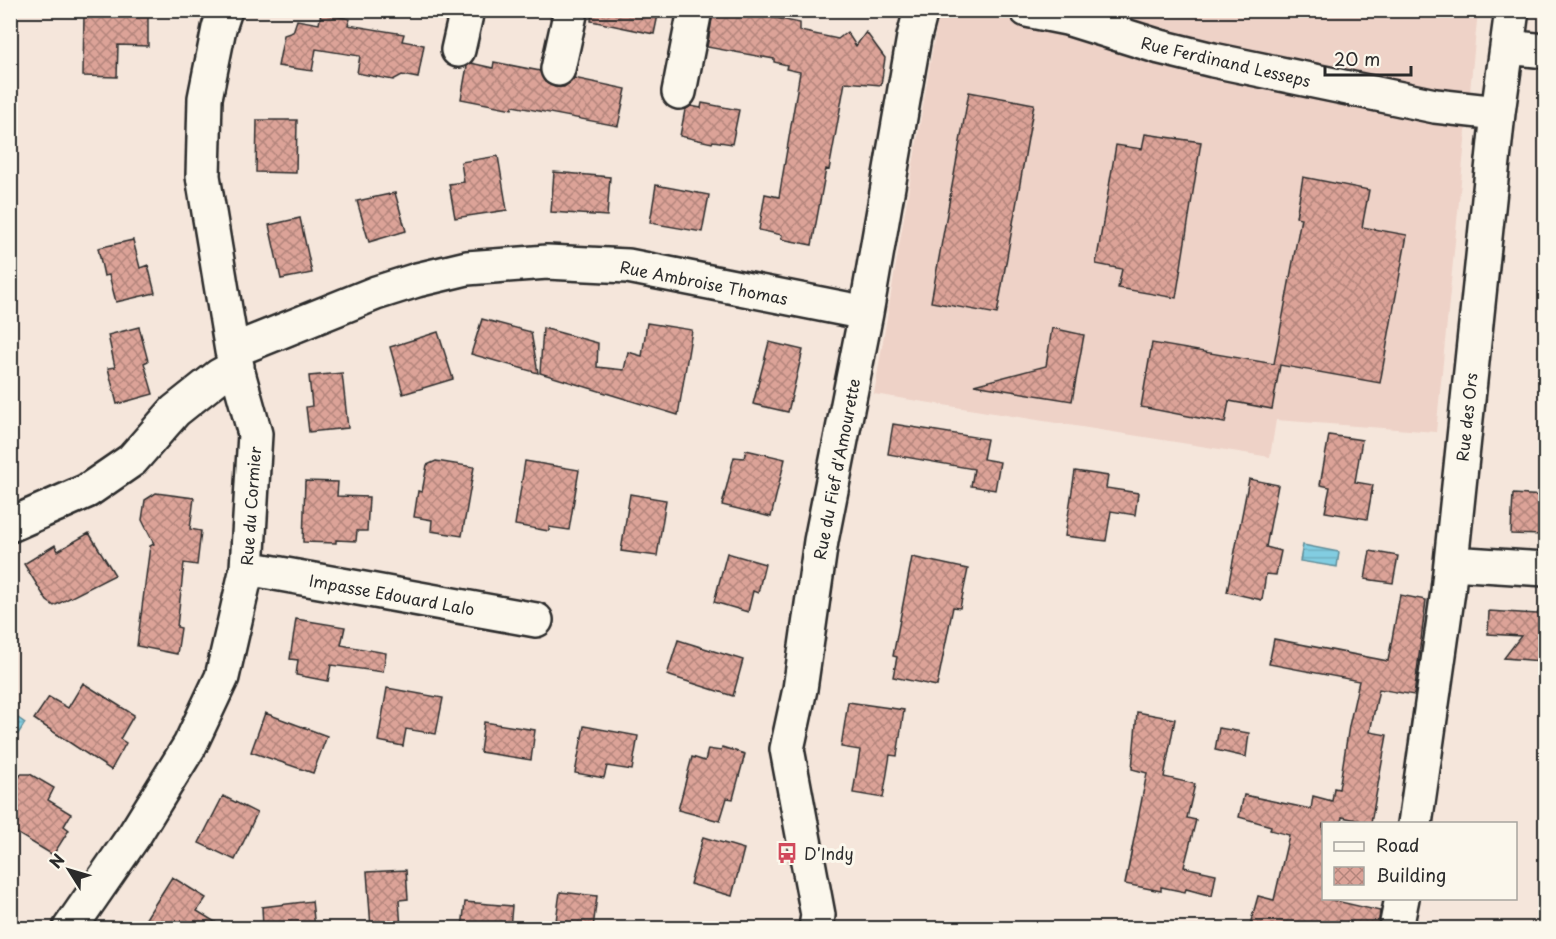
<svg xmlns="http://www.w3.org/2000/svg" width="1556" height="939" font-family="'Playpen Sans',sans-serif">
  <style>
    .built { fill: #eed2c7 }
    .water { fill: url(#water-rules); stroke: #5f8c98; stroke-width: 1.5 }
    .building { fill: url(#building-cross-hatch); stroke: #2b2b2b; stroke-width: 1.5 }
    .lines { fill: none; stroke-linecap: round; stroke-linejoin: round }
    .minor-casing { stroke: #2b2b2b; stroke-width: 38 }
    .minor { stroke: #fbf7ec; stroke-width: 33 }
    .labels { text-anchor: middle; dominant-baseline: central; stroke-width: 6; stroke-linejoin: round; paint-order: stroke }
    .street-label { font-size: 16px; fill: #2b2b2b; stroke: #fbf7ec }
    .poi-label { font-size: 16px; fill: #2b2b2b; stroke: #fbf7ec; text-anchor: start }
  </style>
  <defs>
    <pattern id="water-rules" width="6" height="5" patternUnits="userSpaceOnUse" patternTransform="scale(1.5)"><rect width="6" height="5" fill="#82cde1"/><path d="M0 2.5h6" fill="none" stroke="#70b0c1"/></pattern>
    <pattern id="building-cross-hatch" width="8" height="8" patternUnits="userSpaceOnUse" patternTransform="scale(1.5)"><rect width="8" height="8" fill="#dca398"/><path d="M0 0l8 8M0 8l8-8" fill="none" stroke="#b3857c"/></pattern>
  </defs>
  <rect width="100%" height="100%" fill="#f5e6db"/>
  <filter id="ink" filterUnits="userSpaceOnUse"><feTurbulence type="fractalNoise" baseFrequency=".0167" numOctaves="2"/><feDisplacementMap in="SourceGraphic" scale="12" xChannelSelector="R" yChannelSelector="G"/><feConvolveMatrix kernelMatrix="1 2 1 2 8 2 1 2 1" color-interpolation-filters="sRGB"/></filter>
  <g filter="url(#ink)">
    <path class="built" d="M939,11H1478L1436,432L1276,420L1270,457L874,394Z"/>
    <path class="water" d="M1303,545L1339,552L1337,567L1300,561Z
      M11,713L25,723L11,745Z"/>
    <path class="building" d="M592,10H659L654,34L591,21Z
      M720,10H736L800,23V31L838,39L847,32L856,46L866,32L885,58L881,85L845,82L829,170L826,169L812,245L781,239L782,235L759,230L765,194L779,197L800,72L786,69L787,65L774,62V59L707,47L713,13L720,14Z
      M84,13L148,16V46L118,45L117,77L83,76Z
      M321,13L350,19L348,25L404,34L402,41L424,45L418,78L402,75L393,80L357,73L360,56L316,49L312,71L278,66L284,35L293,32L297,20L319,24Z
      M494,62L540,71L545,82L555,87H564L574,78L626,89L618,126L513,106L512,109L461,99L467,66L471,63L493,68Z
      M969,92L1034,104L997,314L931,302Z
      M702,103L739,110L732,144L713,141L712,143L680,136L685,110L691,106L701,108Z
      M257,120H297L296,173L256,172Z
      M1145,134L1201,142L1176,298L1118,288L1122,269L1096,264L1116,145L1142,149Z
      M498,156L507,210L455,218L449,184L464,182L461,162Z
      M554,172L610,177L607,216L551,212Z
      M1303,177L1369,190L1362,227L1407,235L1380,383L1280,365L1272,409L1229,401L1225,423L1141,407L1152,343L1274,364L1301,218L1296,217Z
      M656,185L709,195L702,232L650,223Z
      M395,193L406,231L369,242L357,201Z
      M300,218L312,273L281,279L269,225Z
      M133,240L140,268L148,265L155,293L116,302L109,275L104,276L98,248Z
      M482,319L531,332L538,373L471,354Z
      M647,323L692,330L678,415L540,373L543,328L598,343L597,367L624,370L628,352L642,356Z
      M139,327L148,361L144,363L153,394L117,404L108,368L115,367L108,335Z
      M1052,328L1084,335L1072,401L974,385L1046,366Z
      M438,332L453,379L403,394L390,347Z
      M769,342L803,350L788,412L753,404Z
      M342,373L348,428L309,432L306,407L312,406L309,376Z
      M893,424L987,439L983,459L1000,462L995,490L971,486L974,469L888,454Z
      M1329,435L1362,440L1355,482L1373,485L1367,519L1325,512L1330,487L1320,485Z
      M746,450L785,459L771,517L722,505L734,457L744,458Z
      M436,461L474,467L462,536L431,531L432,520L414,517L418,491L422,492L427,465Z
      M525,461L579,470L569,530L549,527V531L515,525Z
      M1075,471L1108,476L1106,488L1138,493L1135,515L1111,511L1106,541L1065,536Z
      M1249,479L1278,485L1266,547L1281,551L1276,575L1266,574L1262,600L1227,592Z
      M305,481L338,482L337,496L369,497L367,531H357L356,541L336,540V543L303,542Z
      M156,493L194,498L190,529L201,531L197,565L184,563L177,627L181,628L177,654L137,646L150,546L154,544L142,520L145,500Z
      M630,494L666,500L657,556L621,551Z
      M1513,494L1545,496V535L1511,534Z
      M89,533L115,575L54,606L47,601L24,564L55,545L58,551Z
      M1370,551L1398,556L1393,583L1365,579Z
      M727,553L765,564L758,593L753,591L748,612L714,602Z
      M912,557L968,569L960,608L953,607L937,686L893,677L897,657L893,656Z
      M1400,595L1426,600L1414,695L1379,689L1370,732L1387,735L1371,823L1342,817L1341,824H1323V898L1380,911L1378,928H1249L1258,896L1274,900L1289,835L1270,830L1271,826L1239,817L1244,795L1311,809L1313,796L1332,801L1334,788L1339,789L1349,726L1359,681L1269,664L1274,639L1388,661Z
      M1545,603V655H1542L1541,661L1504,658L1521,636L1488,634L1489,611L1537,614Z
      M296,619L345,627L341,645L386,653L383,672L331,665L328,681L296,675L298,660L290,659Z
      M678,640L743,660L733,696L667,675Z
      M83,683L134,715L120,739L126,743L111,770L34,719L49,697L68,708Z
      M387,688L443,698L436,734L406,729L403,746L378,741Z
      M848,702L904,710L897,756L890,755L883,798L853,793L860,750L841,747Z
      M1137,712L1175,719L1164,777L1195,784L1187,818L1196,820L1184,867L1216,874L1212,896L1186,889L1185,892L1161,887V891L1125,884L1147,773L1132,769Z
      M265,713L327,736L313,773L251,752Z
      M484,722L535,730L531,760L480,752Z
      M584,726L638,736L632,770L607,766L604,778L575,773Z
      M1219,728L1249,733L1246,757L1215,750Z
      M722,747L745,754L733,799L727,798L720,821L678,810L692,757L705,761L708,749L721,751Z
      M21,774H30L54,788L48,800L71,814L64,826L69,830L53,855L10,829V791Z
      M223,796L257,813L235,860L199,843Z
      M703,837L744,849L732,896L690,884Z
      M406,870L408,899L399,900L401,928H371L367,872Z
      M172,877L206,898L197,911L225,928H140Z
      M560,892L597,896L593,928H555Z
      M312,901L315,928H263L262,907Z
      M465,902L512,906L510,928H462Z"/>
    <g class="lines">
      <defs>
        <path id="minor" d="M1027,10L1067,18L1160,47L1213,60L1435,106L1498,113
          M1507,47L1546,51
          M458,50L467,10
          M558,69L571,10
          M679,92L695,10
          M232,351L376,293L417,280L467,268L547,262L628,266L866,313
          M10,525L87,491L132,460L175,411L219,376L237,366
          M1451,563L1546,569
          M247,568L536,620
          M1415,824L1448,591L1498,113L1512,10
          M70,928L135,834L190,745L222,677L247,568L255,434L232,351L203,176L205,98L219,28L225,10
          M816,928L818,915L787,749L800,689L821,541L866,313L914,37L921,10
          M1396,928L1402,898"/>
      </defs>
      <use href="#minor" class="minor-casing"/>
      <use href="#minor" class="minor"/>
    </g>
  </g>
  <defs>
    <symbol id="bus-bare" viewBox="-9 -9 18 18"><path d="M-5-6H5V4H4V6H2V4H-2V6H-4V4H-5ZM-3.5-4V0h7V-4ZM-3.5 1.2v1.5H-2V1.2ZM2 1.2v1.5H3.5V1.2Z" fill="#d1495b" stroke="#fbf7ec" stroke-width="2.5" paint-order="stroke"/></symbol>
  </defs>
  <g fill-rule="evenodd">
    <use href="#bus-bare" x="772" y="838" width="30" height="30"/>
  </g>
  <g class="labels">
    <g class="street-label">
      <text transform="translate(1226 61) rotate(13)">Rue Ferdinand Lesseps</text>
      <text transform="translate(704 282) rotate(11)">Rue Ambroise Thomas</text>
      <text transform="translate(1466 417) rotate(-84)">Rue des Ors</text>
      <text transform="translate(836 469) rotate(-79)">Rue du Fief d'Amourette</text>
      <text transform="translate(250 506) rotate(-86)">Rue du Cormier</text>
      <text transform="translate(392 594) rotate(10)">Impasse Edouard Lalo</text>
    </g>
    <g class="poi-label">
      <text x="804" y="853">D'Indy</text>
    </g>
  </g>
  <rect width="1556" height="939" fill="none" stroke="#fbf7ec" stroke-width="36"/>
  <rect x="18" y="18" width="1520" height="903" fill="none" stroke="#2b2b2b" stroke-width="2" filter="url(#ink)"/>
  <rect x="1322" y="822" width="195" height="78" fill="#fbf7ec" stroke="#a8a59f" stroke-width="1.5"/>
  <rect x="1334" y="842" width="30" height="9" fill="#fbf7ec" stroke="#a8a59f" stroke-width="1.5"/>
  <text x="1376" y="852" font-size="18" fill="#2b2b2b">Road</text>
  <rect x="1334" y="867" width="30" height="18" fill="url(#building-cross-hatch)" stroke="#a8a59f" stroke-width="1.5"/>
  <text x="1376" y="882" font-size="18" fill="#2b2b2b">Building</text>
  <g transform="translate(69 870) rotate(307)" stroke="#fbf7ec" stroke-width="4.5" paint-order="stroke">
  <path d="M0-4.5L10 22L0 15L-10 22Z" fill="#2b2b2b"/>
  <text y="-9" font-size="16" font-weight="bold" text-anchor="middle" fill="#2b2b2b">N</text>
  </g>
  <path d="M1325 66v9h86v-9" fill="none" stroke="#2b2b2b" stroke-width="3"/>
  <text x="1334" y="66" font-size="18" fill="#2b2b2b" stroke="#fbf7ec" stroke-width="4.5" paint-order="stroke">20 m</text>
</svg>
